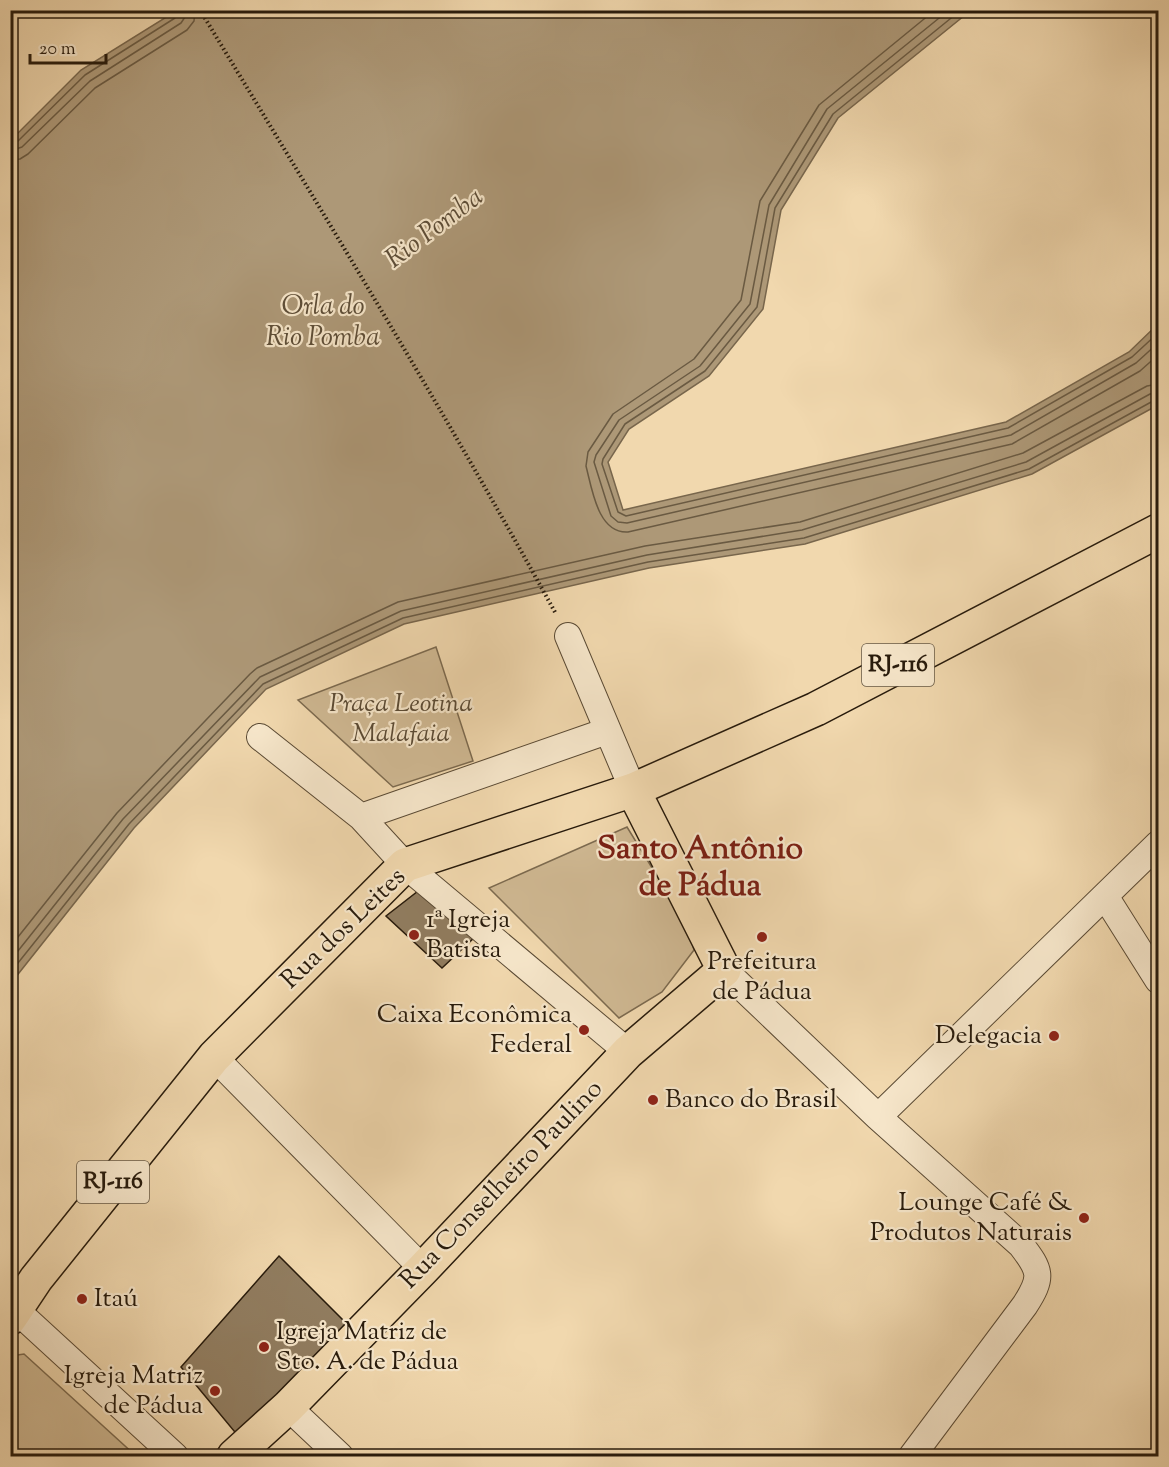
<svg xmlns="http://www.w3.org/2000/svg" width="1169" height="1467" font-family="'Sorts Mill Goudy',serif">
  <style>
    .green { fill: #cfb892; stroke: #7c6a4f; stroke-width: 1.5 }
    .water { fill: #ad9877; stroke: #78664c; stroke-width: 1.5 }
    .lines { fill: none; stroke-linecap: round; stroke-linejoin: round }
    .shore { stroke: #6a5a42; stroke-width: 1.5 }
    .building { fill: #917d60; stroke: #281b0c; stroke-width: 1.5 }
    .street-casing { stroke: #5a4a34; stroke-width: 28 }
    .primary-casing { stroke: #281b0c; stroke-width: 36 }
    .path { stroke: #281b0c; stroke-width: 4; stroke-dasharray: 1.5 3; stroke-linecap: butt }
    .street { stroke: #f6e6ca; stroke-width: 26 }
    .primary { stroke: #f1d8ae; stroke-width: 33 }
    .poi-dot { fill: #8f2418; stroke: #f6e6ca; stroke-width: 2 }
    .labels { text-anchor: middle; dominant-baseline: central; stroke-width: 4.5; stroke-linejoin: round; paint-order: stroke }
    .shield { fill: #f6e6ca; stroke: #665845; stroke-width: 1.5 }
    .shield-label { font-size: 24px; font-weight: bold; fill: #281b0c }
    .park-label { font-size: 26px; font-style: italic; fill: #5a4a34; stroke: #f6e6ca }
    .poi-label { font-size: 26px; fill: #281b0c; stroke: #f6e6ca; text-anchor: start }
    .street-label { font-size: 26px; fill: #281b0c; stroke: #f6e6ca }
    .water-label { font-size: 27px; font-style: italic; fill: #5d4d37; stroke: #f6e6ca }
    .district-label { font-size: 32px; font-weight: bold; fill: #7a1f14; stroke: #f6e6ca }
  </style>
  <rect width="100%" height="100%" fill="#f1d8ae"/>
  <filter id="stains"><feTurbulence type="fractalNoise" baseFrequency=".00333" numOctaves="4"/><feColorMatrix values="0 0 0 0 .2 0 0 0 0 .09 0 0 0 0 .02 0 0 0 .5 -.17"/></filter>
  <radialGradient id="worn" r=".72"><stop offset=".6" stop-color="#630" stop-opacity="0"/><stop offset="1" stop-color="#630" stop-opacity=".3"/></radialGradient>
  <path class="green" d="M436,647L473,761L393,787L298,700Z
    M627,827L687,925L694,950L662,992L619,1018L489,888Z
    M24,1354L136,1456H11V1356Z"/>
  <path class="water" d="M176,11H970L838,118L781,210L763,309L709,376L629,429L608,462L623,510L1006,422L1129,352L1158,324V405L1032,474L805,544L649,568L404,624L266,689L134,828L11,983V140L81,70Z"/>
  <g class="lines">
    <path class="shore" d="M935,10L819,105L760,201L741,300L694,359L613,414L588,452L586,466C592,489 598,534 628,532L1012,444L1140,371L1158,355
      M949,10L827,109L769,205L750,304L700,366L619,420L596,455L594,462L611,516L618,522L627,523L1011,435L1136,363L1158,343
      M961,10L833,114L775,208L757,307L705,371L625,424L603,459L602,464L618,512L626,516L1008,428L1132,357L1158,333
      M10,143L17,142L85,75L175,18L179,10
      M10,151L22,147L90,81L181,23L185,17L186,10
      M10,160L20,159L28,154L95,88L187,30L194,21L195,10
      M10,947L117,813L250,674L257,668L398,602L645,546L800,522L1023,453L1147,386L1158,384
      M10,961L123,819L260,677L401,611L647,555L802,530L1026,462L1150,394L1158,393
      M10,973L129,824L263,684L403,618L648,562L804,538L1029,469L1153,401L1158,400"/>
  </g>
  <path class="building" d="M422,888L476,936L442,968L386,916Z
    M279,1256L350,1327L239,1437L181,1367Z"/>
  <g class="lines">
    <defs>
      <path id="street" d="M568,636L633,790
        M260,737L361,817L405,865L628,1052
        M361,817L607,731
        M1105,896L1158,980
        M724,970L878,1117L1021,1245C1041,1271 1043,1277 1025,1305L912,1456
        M214,1057L423,1269
        M878,1117L1158,844
        M16,1310L175,1456
        M288,1407L340,1456"/>
      <path id="primary" d="M10,1318L36,1279L214,1057L405,865L633,790L816,709L1158,531
        M234,1456L288,1407L423,1269L628,1052L724,970L633,790"/>
    </defs>
    <use href="#street" class="street-casing"/>
    <use href="#primary" class="primary-casing"/>
    <path class="path" d="M200,10C321,210 444,410 556,614"/>
    <use href="#street" class="street"/>
    <use href="#primary" class="primary"/>
  </g>
  <g class="poi-dot">
    <circle cx="414" cy="935" r="6"/>
    <circle cx="762" cy="937" r="6"/>
    <circle cx="584" cy="1030" r="6"/>
    <circle cx="1054" cy="1036" r="6"/>
    <circle cx="653" cy="1100" r="6"/>
    <circle cx="1084" cy="1218" r="6"/>
    <circle cx="82" cy="1299" r="6"/>
    <circle cx="264" cy="1347" r="6"/>
    <circle cx="215" cy="1391" r="6"/>
  </g>
  <g class="labels">
    <g class="shield">
      <rect x="862" y="644" width="72" height="42" rx="4.5"/>
      <rect x="77" y="1161" width="72" height="42" rx="4.5"/>
    </g>
    <g class="shield-label">
      <text x="898" y="665">RJ-116</text>
      <text x="113" y="1182">RJ-116</text>
    </g>
    <g class="park-label">
      <text x="401" y="704">Praça Leotina<tspan x="401" dy="30">Malafaia</tspan></text>
    </g>
    <g class="poi-label">
      <text x="426" y="920">1ª Igreja<tspan x="426" dy="30">Batista</tspan></text>
      <text x="762" y="962" text-anchor="middle">Prefeitura<tspan x="762" dy="30">de Pádua</tspan></text>
      <text x="572" y="1015" text-anchor="end">Caixa Econômica<tspan x="572" dy="30">Federal</tspan></text>
      <text x="1042" y="1036" text-anchor="end">Delegacia</text>
      <text x="665" y="1100">Banco do Brasil</text>
      <text x="1072" y="1203" text-anchor="end">Lounge Café &amp;<tspan x="1072" dy="30">Produtos Naturais</tspan></text>
      <text x="94" y="1299">Itaú</text>
      <text x="276" y="1332">Igreja Matriz de<tspan x="276" dy="30">Sto. A. de Pádua</tspan></text>
      <text x="203" y="1376" text-anchor="end">Igreja Matriz<tspan x="203" dy="30">de Pádua</tspan></text>
    </g>
    <g class="street-label">
      <text transform="translate(344 929) rotate(-44)">Rua dos Leites</text>
      <text transform="translate(502 1185) rotate(-46)">Rua Conselheiro Paulino</text>
    </g>
    <g class="water-label">
      <text transform="translate(435 229) rotate(-37)">Rio Pomba</text>
      <text x="323" y="307">Orla do<tspan x="323" dy="31">Rio Pomba</tspan></text>
    </g>
    <g class="district-label">
      <text x="700" y="850">Santo Antônio<tspan x="700" dy="37">de Pádua</tspan></text>
    </g>
  </g>
  <rect width="1169" height="1467" fill="none" stroke="#f1d8ae" stroke-width="36"/>
  <rect x="12" y="12" width="1145" height="1443" fill="none" stroke="#281b0c" stroke-width="3"/>
  <rect x="18" y="18" width="1133" height="1431" fill="none" stroke="#281b0c" stroke-width="1.5"/>
  <path d="M30 54v9h76v-9" fill="none" stroke="#281b0c" stroke-width="3"/>
  <text x="39" y="54" font-size="18" fill="#281b0c" stroke="#f6e6ca" stroke-width="4.5" paint-order="stroke">20 m</text>
  <rect width="100%" height="100%" filter="url(#stains)"/>
  <rect width="100%" height="100%" fill="url(#worn)"/>
</svg>
